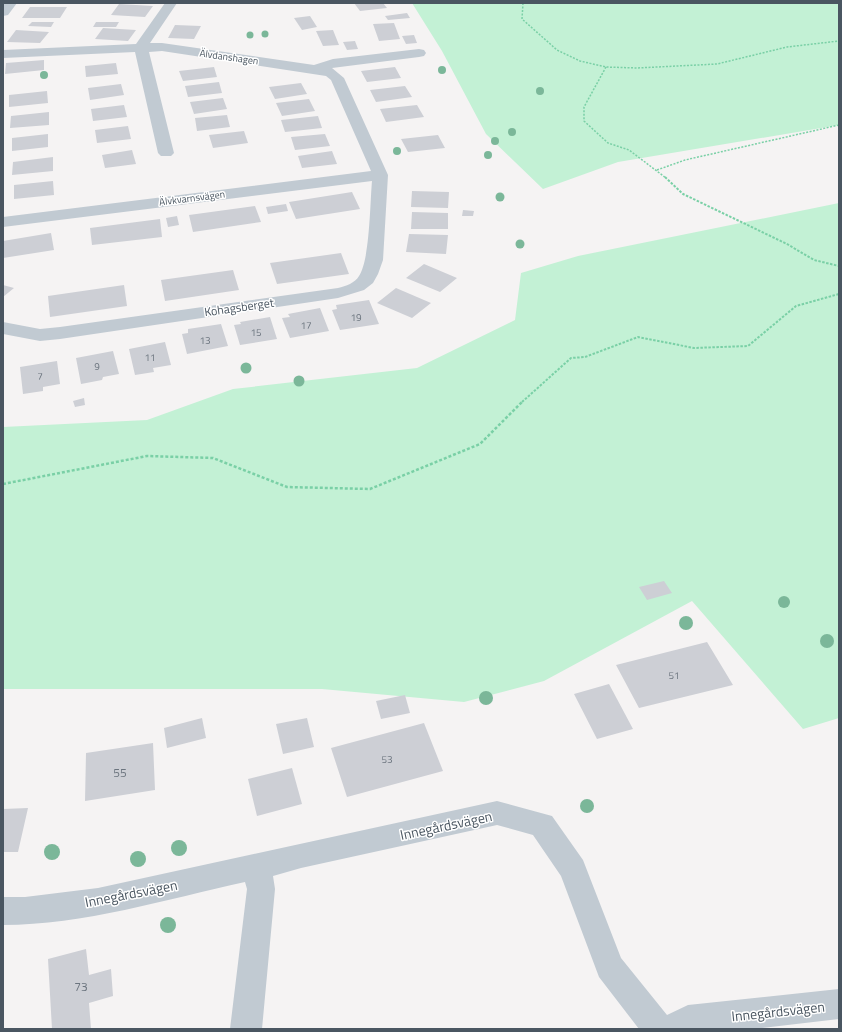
<svg xmlns="http://www.w3.org/2000/svg" width="842" height="1032" font-family="'Titillium Web',sans-serif">
  <style>
    .green { fill: #c3f1d5 }
    .building { fill: #cdcfd5 }
    .lines { fill: none; stroke-linecap: round; stroke-linejoin: round }
    .path-far2 { stroke: #7ad0a6; stroke-width: 1.5; stroke-dasharray: 2 1.5; stroke-linecap: butt }
    .path-far1 { stroke: #7ad0a6; stroke-width: 2; stroke-dasharray: 2.5 1.5; stroke-linecap: butt }
    .path { stroke: #7ad0a6; stroke-width: 2.5; stroke-dasharray: 3 2; stroke-linecap: butt }
    .minor { fill: #c1cad2; fill-rule: evenodd }
    .tree { fill: #7bb799 }
    .labels { text-anchor: middle; dominant-baseline: central; stroke-width: 3; stroke-linejoin: round; paint-order: stroke }
    .far-street-label { font-size: 10px; fill: #4a5661; stroke: #fff }
    .number-label { font-size: 10px; fill: #6b747e }
    .street-label { font-size: 12px; fill: #4a5661; stroke: #fff }
    .near-number-label { font-size: 12px; fill: #6b747e }
    .near-street-label { font-size: 14px; fill: #4a5661; stroke: #fff }
  </style>
  <rect width="100%" height="100%" fill="#f5f3f3"/>
  <path class="green" d="M412,3H839V125L618,162L543,189L486,134L442,51Z
    M839,203V718L803,729L692,601L544,681L464,702L322,689H3V427L147,420L233,389L417,368L515,320L521,273L578,256Z"/>
  <path class="building" d="M354,3H383L387,8L360,11Z
    M119,4L153,6L145,17L111,15Z
    M30,7H67L60,18H22Z
    M407,13L410,18L388,20L385,16Z
    M310,16L317,27L302,30L294,18Z
    M32,22H54L51,27L28,26Z
    M96,22H119L116,27H93Z
    M394,23L400,39L379,41L373,24Z
    M175,25L201,26L194,39L168,38Z
    M103,28L136,30L128,41L95,39Z
    M16,30L49,32L40,43L7,42Z
    M333,30L339,45L323,46L316,31Z
    M414,35L417,43L406,44L402,36Z
    M355,41L358,49L347,50L343,42Z
    M44,60V70L5,74L6,63Z
    M116,63L118,74L86,77L85,66Z
    M214,67L217,77L183,81L179,71Z
    M395,67L401,78L367,82L361,71Z
    M219,82L222,93L188,97L185,86Z
    M301,83L307,94L275,99L269,87Z
    M121,84L124,95L90,100L88,88Z
    M405,86L412,97L376,102L370,90Z
    M47,91L48,103L9,107V95Z
    M223,98L227,109L194,114L190,102Z
    M309,99L315,111L282,116L276,103Z
    M124,105L127,117L93,121L91,109Z
    M417,105L424,117L386,122L380,109Z
    M49,112V125L10,128L11,116Z
    M227,115L230,127L197,131L195,118Z
    M318,116L322,128L285,132L281,120Z
    M128,126L131,139L97,143L95,130Z
    M244,131L248,143L213,148L209,135Z
    M48,134V147L12,151V138Z
    M325,134L330,146L295,150L291,137Z
    M438,135L445,148L408,152L401,139Z
    M132,150L136,164L105,168L102,155Z
    M332,151L337,164L302,168L298,156Z
    M53,157V171L12,175L13,162Z
    M53,181L54,195L14,199V185Z
    M412,191L449,192L448,208L411,207Z
    M352,192L360,209L296,219L289,202Z
    M286,204L288,211L268,214L266,207Z
    M255,206L261,222L193,232L189,215Z
    M463,210L474,211L473,216H462Z
    M412,212L448,213V229H411Z
    M177,216L179,225L168,227L166,218Z
    M160,219L162,237L92,245L90,228Z
    M51,233L54,250L3,258V241Z
    M409,234L448,235L446,254L406,252Z
    M341,253L349,274L277,284L270,263Z
    M424,264L457,278L440,292L406,278Z
    M233,270L239,290L165,301L161,280Z
    M3,285L14,288L3,297Z
    M124,285L127,306L50,317L48,296Z
    M396,288L431,303L412,318L377,303Z
    M369,300L379,324L340,330L332,310L337,309L336,305Z
    M320,308L329,331L290,338L282,318L290,317L288,314Z
    M270,317L277,339L240,345L234,325L241,324L240,322Z
    M221,324L228,346L187,354L182,334L188,333V329Z
    M165,342L171,365L153,368L154,372L135,375L129,349Z
    M113,351L119,374L103,377L102,380L81,384L76,358Z
    M57,361L60,384L43,387V391L23,394L20,367Z
    M84,398L85,405L75,407L73,401Z
    M664,581L672,593L647,600L639,587Z
    M707,642L733,685L639,708L616,665Z
    M609,684L633,729L597,739L574,694Z
    M405,695L410,713L381,719L376,701Z
    M202,718L206,738L167,748L164,728Z
    M307,718L314,747L283,754L276,724Z
    M424,723L443,771L347,797L331,748Z
    M153,743L155,790L85,801L86,753Z
    M292,768L302,804L257,816L248,779Z
    M28,808L18,852H3V809Z
    M86,949L89,975L111,969L113,996L89,1003L91,1029H52L48,959Z"/>
  <g class="lines">
    <path class="path-far2" d="M523,3L522,19L557,50L580,61L606,67L637,68L717,64L787,47L839,41
      M606,67L584,107V121L608,143L629,150L666,178
      M657,170L685,160L839,125"/>
    <path class="path-far1" d="M665,177L683,194L787,244L814,260L839,266
      M522,402L571,358L585,357L638,337L694,348L748,346L796,306L839,294"/>
    <path class="path" d="M3,484L147,456L213,458L287,487L370,489L480,444L523,401"/>
    <path class="minor" d="M4,3H17L8,15L3,16Z
      M165,3H177L150,43H162L314,65L333,59L419,49L424,50L426,53L424,56L419,57L332,68L344,78L388,175L383,260L378,274L373,283L364,290L338,298L60,339L40,341L3,334V322L40,329L60,327L338,288C346,286 355,283 359,276C370,260 370,202 372,181L3,227V217L371,171L331,80L326,76L162,51L149,52L174,153L171,156H161L158,153L135,52L3,58V50L136,44Z
      M497,801L552,816L583,860L621,958L667,1015L688,1005L839,989V1019L754,1029H639L599,977L561,876L533,835L497,825L301,868L273,876L275,889L262,1029H230L247,889L245,882C167,899 83,925 3,925V897H25L98,888Z"/>
  </g>
  <g class="tree">
    <circle cx="265" cy="34" r="3.5"/>
    <circle cx="250" cy="35" r="3.5"/>
    <circle cx="442" cy="70" r="4"/>
    <circle cx="44" cy="75" r="4"/>
    <circle cx="540" cy="91" r="4"/>
    <circle cx="512" cy="132" r="4"/>
    <circle cx="495" cy="141" r="4"/>
    <circle cx="397" cy="151" r="4"/>
    <circle cx="488" cy="155" r="4"/>
    <circle cx="500" cy="197" r="4.5"/>
    <circle cx="520" cy="244" r="4.5"/>
    <circle cx="246" cy="368" r="5.5"/>
    <circle cx="299" cy="381" r="5.5"/>
    <circle cx="784" cy="602" r="6"/>
    <circle cx="686" cy="623" r="7"/>
    <circle cx="827" cy="641" r="7"/>
    <circle cx="486" cy="698" r="7"/>
    <circle cx="587" cy="806" r="7"/>
    <circle cx="179" cy="848" r="8"/>
    <circle cx="52" cy="852" r="8"/>
    <circle cx="138" cy="859" r="8"/>
    <circle cx="168" cy="925" r="8"/>
  </g>
  <g class="labels">
    <g class="far-street-label">
      <text transform="translate(229 57) rotate(8)">Älvdanshagen</text>
      <text transform="translate(192 198) rotate(-7)">Älvkvarnsvägen</text>
    </g>
    <g class="number-label">
      <text x="356" y="317">19</text>
      <text x="306" y="325">17</text>
      <text x="256" y="332">15</text>
      <text x="205" y="340">13</text>
      <text x="150" y="357">11</text>
      <text x="97" y="366">9</text>
      <text x="40" y="376">7</text>
      <text x="674" y="675">51</text>
      <text x="387" y="759">53</text>
    </g>
    <g class="street-label">
      <text transform="translate(239 307) rotate(-8)">Kohagsberget</text>
    </g>
    <g class="near-number-label">
      <text x="120" y="772">55</text>
      <text x="81" y="986">73</text>
    </g>
    <g class="near-street-label">
      <text transform="translate(446 825) rotate(-12)">Innegårdsvägen</text>
      <text transform="translate(131 893) rotate(-11)">Innegårdsvägen</text>
      <text transform="translate(778 1011) rotate(-6)">Innegårdsvägen</text>
    </g>
  </g>
  <rect width="842" height="1032" fill="none" stroke="#4a5661" stroke-width="8"/>
</svg>
